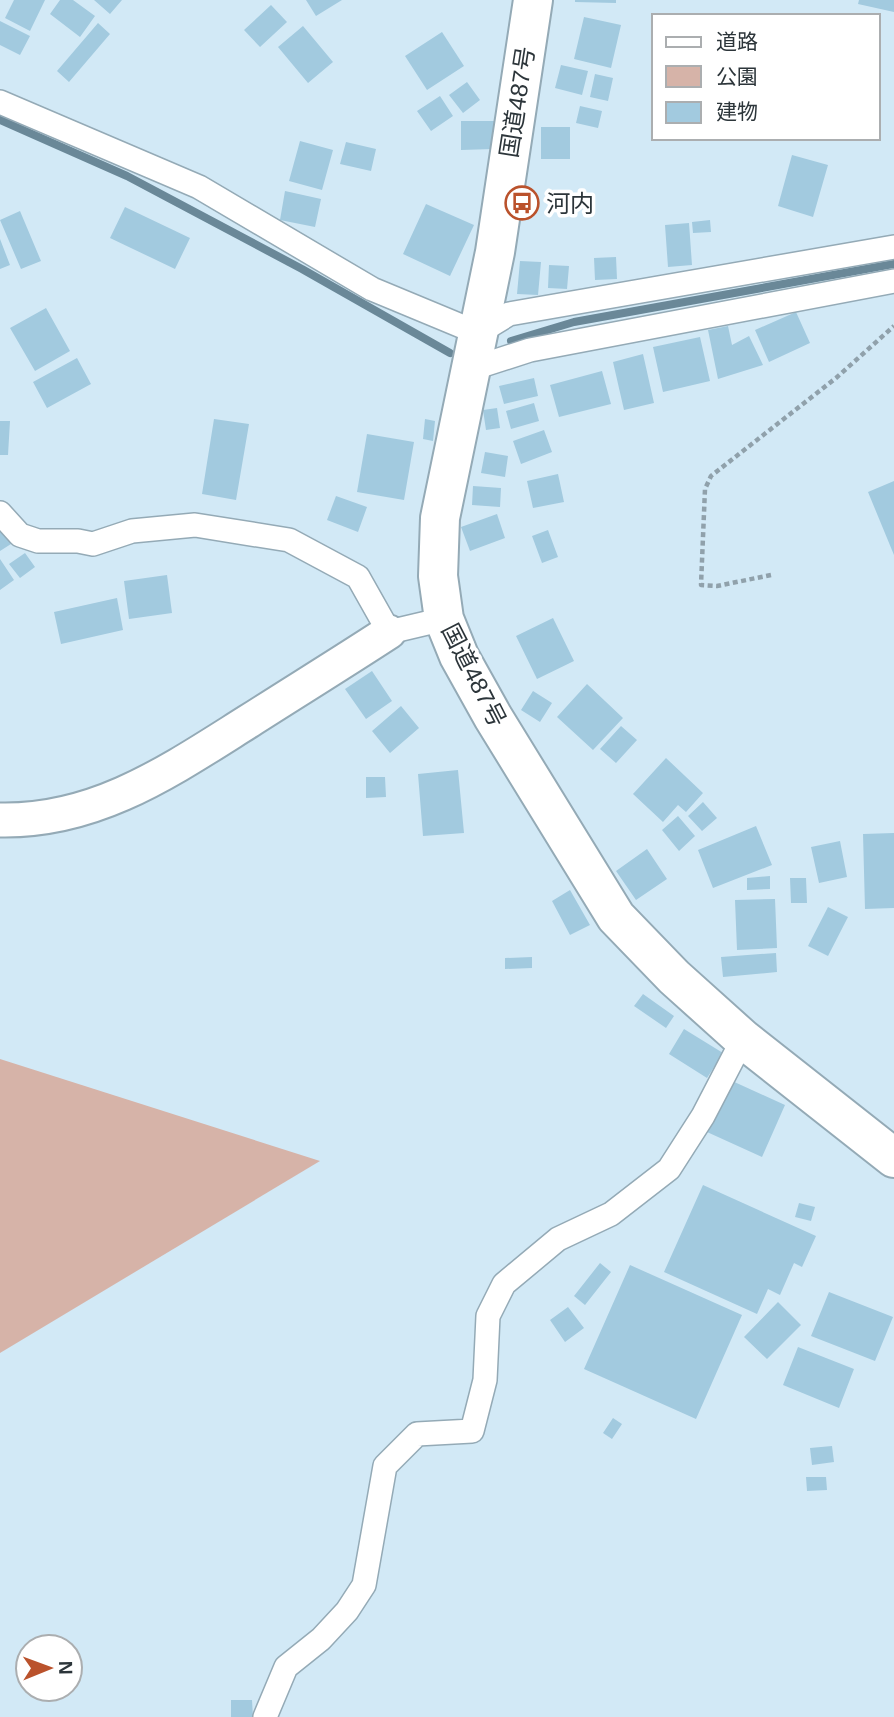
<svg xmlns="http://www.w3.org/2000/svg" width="894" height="1717" font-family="Helvetica,'Noto Sans JP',sans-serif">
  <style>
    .green { fill: #d6b3a8 }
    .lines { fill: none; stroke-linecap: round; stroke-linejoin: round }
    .stream { stroke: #6a8898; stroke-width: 8 }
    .building { fill: #a2cadf }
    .street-casing { stroke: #94aab6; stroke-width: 26 }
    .secondary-casing { stroke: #94aab6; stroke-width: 37 }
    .highway-casing { stroke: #94aab6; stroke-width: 42 }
    .path { stroke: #90a1ab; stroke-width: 4.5; stroke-dasharray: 5 3.5; stroke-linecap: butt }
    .street { stroke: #fff; stroke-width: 23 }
    .secondary { stroke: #fff; stroke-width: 33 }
    .highway { stroke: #fff; stroke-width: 38 }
    .labels { text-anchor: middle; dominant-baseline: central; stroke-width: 7; stroke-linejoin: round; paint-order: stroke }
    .street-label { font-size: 24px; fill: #2c353a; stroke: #fff }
    .poi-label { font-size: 24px; fill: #2c353a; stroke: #fff; text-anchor: start }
  </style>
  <rect width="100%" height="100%" fill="#d2e9f6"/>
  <path class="green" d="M0,1059L320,1161L0,1353Z"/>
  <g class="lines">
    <path class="stream" d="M0,120L127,176L302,269L450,353
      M511,341L574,322L894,264"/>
  </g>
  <path class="building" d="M14,0H45L30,31L5,18Z
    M60,0H73L95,16L80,37L50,14Z
    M94,0H122L110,14Z
    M306,0H342L316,16Z
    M575,0H616V3L575,2Z
    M859,0H894V12L858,4Z
    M271,5L287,22L260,47L244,30Z
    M584,17L621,25L611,68L574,59Z
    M0,21L30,36L20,55L0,45Z
    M98,23L110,34L69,82L57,71Z
    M303,26L333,62L308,83L278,47Z
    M442,32L464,66L427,90L405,56Z
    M561,65L588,71L582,95L555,88Z
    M595,74L613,78L608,101L590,97Z
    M467,82L480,100L463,113L449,95Z
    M440,96L453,116L431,131L417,111Z
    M580,106L602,111L598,128L576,123Z
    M461,121H494L493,149L461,150Z
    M541,127H570V159H541Z
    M300,141L333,150L322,190L289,181Z
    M346,142L376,149L371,171L340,164Z
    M792,155L828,165L813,217L778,206Z
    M285,191L321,199L315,227L280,220Z
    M426,204L474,225L450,276L403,254Z
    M125,207L190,238L175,269L110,238Z
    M20,211L41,261L21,269L0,220Z
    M710,220L711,232L693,233L692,222Z
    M689,223L692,265L668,267L665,225Z
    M0,239L10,265L0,269Z
    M616,257L617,279L595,280L594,258Z
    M520,261L541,262L538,295L517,294Z
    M549,265L569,266L567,289L548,288Z
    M46,308L70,351L35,371L10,328Z
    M796,312L810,343L769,362L755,330Z
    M728,326L732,345L749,336L763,365L718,379L708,330Z
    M700,337L710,381L663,392L653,347Z
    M643,354L654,403L624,410L613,362Z
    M77,358L91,384L47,408L33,382Z
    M602,371L611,404L559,417L550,385Z
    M534,378L538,396L504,404L499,386Z
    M534,403L539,421L511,429L506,411Z
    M497,408L500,428L486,430L483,410Z
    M214,419L249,424L236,500L202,494Z
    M425,419L435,421L433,441L423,439Z
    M0,421H10L8,455H0Z
    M544,430L552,452L521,464L513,441Z
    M367,434L414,442L404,500L357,492Z
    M485,452L508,456L505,477L481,473Z
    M558,474L564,502L533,508L527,481Z
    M894,481V555L868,492Z
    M473,486L501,488L500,507L472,505Z
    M336,496L367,507L358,532L327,520Z
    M497,514L505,538L470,551L461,527Z
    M0,526L11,544L0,551Z
    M548,530L558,557L542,563L532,536Z
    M25,553L35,567L20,578L9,564Z
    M0,559L14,580L0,590Z
    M167,575L172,613L129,619L124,581Z
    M117,598L123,630L61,644L54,612Z
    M553,618L574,661L537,679L516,636Z
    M372,671L392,701L366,719L345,689Z
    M587,684L623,718L593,750L557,717Z
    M533,691L552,703L540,722L521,710Z
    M401,706L419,728L390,753L372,731Z
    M621,726L637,740L616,763L600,749Z
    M666,758L703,793L686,812L678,805L663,822L633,794Z
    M458,770L464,833L423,836L418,774Z
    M366,777H385L386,797L366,798Z
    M703,802L717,818L702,831L688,816Z
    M678,816L695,836L679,851L662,830Z
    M756,826L772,865L713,888L698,850Z
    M894,833V908L865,909L863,834Z
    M840,841L847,877L819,883L811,847Z
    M647,849L667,879L636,900L616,871Z
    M770,876V889L747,890V878Z
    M790,878H806L807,903H791Z
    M570,890L590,925L570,935L552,901Z
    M775,899L777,948L737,950L735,900Z
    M828,907L848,917L828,956L808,946Z
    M776,953L777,972L723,977L721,957Z
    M532,957V968L505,969V958Z
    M643,994L674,1016L666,1028L634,1006Z
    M684,1029L723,1053L707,1078L669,1054Z
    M730,1080L785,1105L762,1157L707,1132Z
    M703,1185L816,1236L802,1267L794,1263L780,1295L768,1289L757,1314L664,1272Z
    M799,1203L815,1207L811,1221L795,1217Z
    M600,1263L611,1272L585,1305L574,1296Z
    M630,1265L742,1315L696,1419L584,1369Z
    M829,1292L893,1317L875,1361L811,1336Z
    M778,1302L801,1325L767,1359L744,1337Z
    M568,1307L584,1328L565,1342L550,1320Z
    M798,1347L854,1369L839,1408L783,1385Z
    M613,1418L622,1424L612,1439L603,1433Z
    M832,1446L834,1462L812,1465L810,1448Z
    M806,1477H826L827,1490L807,1491Z
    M231,1700H252L253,1717H231Z"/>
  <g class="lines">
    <defs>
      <path id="street" d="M0,102L199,187L372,289L478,333L509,314L894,247
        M471,369L530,350L894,281
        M0,513L20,535L38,541H78L93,544L132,531L195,525L289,540L358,577L389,632L444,619
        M265,1717L286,1667L321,1639L347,1611L364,1585L385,1466L417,1434L472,1431L485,1380L488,1316L504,1284L558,1239L611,1214L669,1169L703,1116L743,1039"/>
      <path id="secondary" d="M0,820C97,822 171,770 249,721C296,691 343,662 389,632"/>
      <path id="highway" d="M533,0L495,252L440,518L438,576L444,619L459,656L493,717L616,917L674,977L743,1039L894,1158"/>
    </defs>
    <use href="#street" class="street-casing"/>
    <use href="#secondary" class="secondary-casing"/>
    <use href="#highway" class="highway-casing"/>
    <path class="path" d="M771,575L717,586L701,585L705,489L711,476L836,378L894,326"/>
    <use href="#street" class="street"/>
    <use href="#secondary" class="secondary"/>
    <use href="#highway" class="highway"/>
  </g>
  <defs>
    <symbol id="bus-ring" viewBox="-11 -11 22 22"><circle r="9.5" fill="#fff" stroke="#ba522c" stroke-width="1.5"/><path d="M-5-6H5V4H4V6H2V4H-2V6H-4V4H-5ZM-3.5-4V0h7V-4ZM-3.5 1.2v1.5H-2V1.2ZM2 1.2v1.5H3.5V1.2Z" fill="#ba522c"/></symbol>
  </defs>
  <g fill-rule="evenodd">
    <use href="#bus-ring" x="503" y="184" width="38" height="38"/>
  </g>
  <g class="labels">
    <g class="street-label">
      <text transform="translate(517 102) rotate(-81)">国道487号</text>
      <text transform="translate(474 675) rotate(63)">国道487号</text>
    </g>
    <g class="poi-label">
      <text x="546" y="203">河内</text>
    </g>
  </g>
  <rect x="652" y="14" width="228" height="126" fill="#ffffff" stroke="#abaeb0" stroke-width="2"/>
  <rect x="666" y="37" width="35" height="10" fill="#ffffff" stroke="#abaeb0" stroke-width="2"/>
  <text x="716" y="49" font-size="21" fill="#2c353a">道路</text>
  <rect x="666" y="66" width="35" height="21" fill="#d6b3a8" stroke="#abaeb0" stroke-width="2"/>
  <text x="716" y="84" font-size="21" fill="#2c353a">公園</text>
  <rect x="666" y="102" width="35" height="21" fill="#a2cadf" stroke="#abaeb0" stroke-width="2"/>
  <text x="716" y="119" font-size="21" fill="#2c353a">建物</text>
  <g transform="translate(49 1668) rotate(89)"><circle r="33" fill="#ffffff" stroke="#abaeb0" stroke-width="2"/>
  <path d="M0-5L12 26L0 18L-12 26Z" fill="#ba522c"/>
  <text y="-10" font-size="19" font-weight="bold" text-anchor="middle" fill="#2c353a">N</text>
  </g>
</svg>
